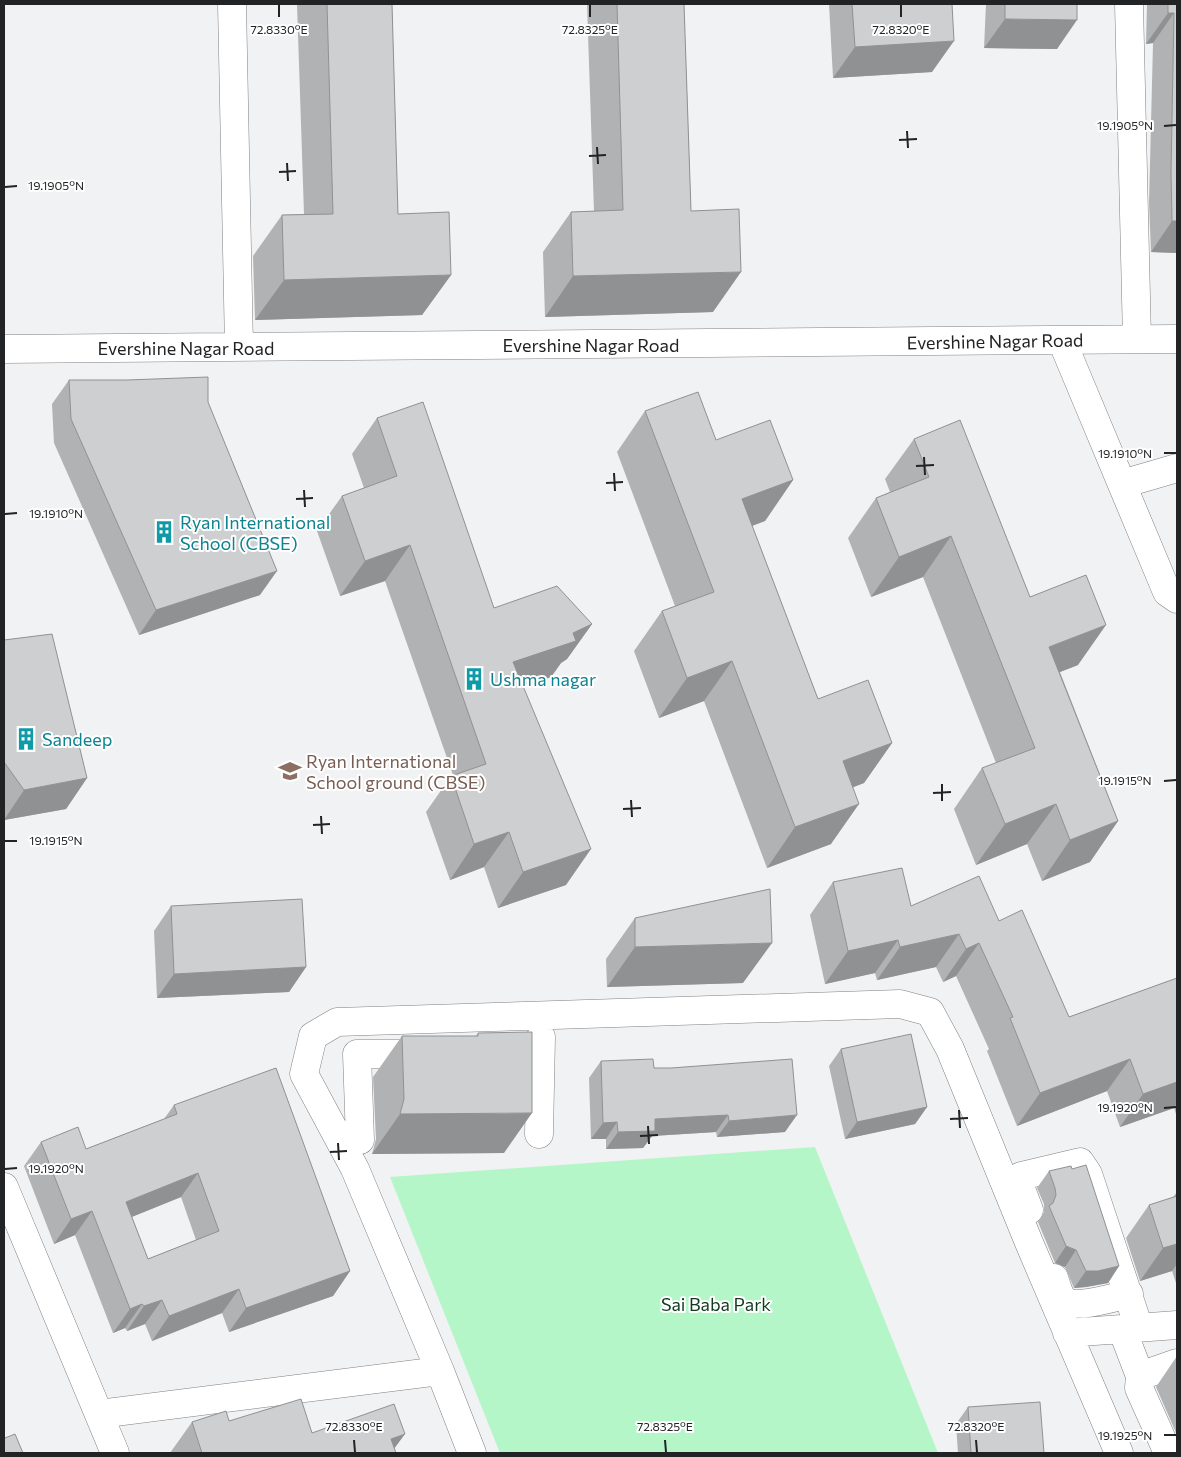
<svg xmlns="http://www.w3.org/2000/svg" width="1181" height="1457" font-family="Commissioner,sans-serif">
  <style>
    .green { fill: #b4f6c7 }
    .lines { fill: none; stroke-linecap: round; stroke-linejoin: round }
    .street-casing { stroke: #808183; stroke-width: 29 }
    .street { stroke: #fff; stroke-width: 28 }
    .wall { fill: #b1b2b4; fill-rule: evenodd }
    .shaded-wall { fill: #909192 }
    .building { fill: #cecfd1; stroke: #909192; fill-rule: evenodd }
    .ticks { fill: none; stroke: #222324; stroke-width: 2 }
    .labels { text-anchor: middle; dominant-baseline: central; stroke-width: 4; stroke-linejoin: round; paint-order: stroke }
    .street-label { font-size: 18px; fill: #222324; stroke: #fff }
    .culture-label { font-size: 18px; fill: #0d838f; stroke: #fff; text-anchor: start }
    .education-label { font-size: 18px; fill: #785e54; stroke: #fff; text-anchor: start }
    .park-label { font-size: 18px; fill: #113920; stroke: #fff }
    .ticks-label { font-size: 12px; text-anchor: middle; fill: #222324; stroke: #fff; stroke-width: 4; stroke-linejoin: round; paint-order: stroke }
  </style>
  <rect width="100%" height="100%" fill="#f0f2f3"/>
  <path class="green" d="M815,1147L938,1453H500L390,1177Z"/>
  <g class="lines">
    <defs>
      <path id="street" d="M232,4L239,347
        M1129,4L1137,339
        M1062,341L1167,592L1177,599
        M4,349L1177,339
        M1122,484L1177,468
        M494,1054H540
        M539,1134L541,1037
        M360,1140L357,1054H426
        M4,1187L115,1453
        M1029,1210L1018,1181L1021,1176L1080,1162L1088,1174L1139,1328
        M1054,1278C1057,1286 1059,1298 1067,1302C1079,1308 1115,1297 1129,1294
        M1122,1329L1140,1376
        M1067,1333L1177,1325
        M440,1371L472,1453
        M99,1414L440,1371L355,1169L304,1074L313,1036L337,1022L900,1004L930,1012L950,1049L1030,1245L1119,1453
        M1168,1453L1139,1388L1140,1376L1177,1363"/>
    </defs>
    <use href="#street" class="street-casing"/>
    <use href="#street" class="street"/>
  </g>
  <path class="wall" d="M297,4H392L398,214L451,275L422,315L255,320L253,256L282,215L304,214Z
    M587,4H684L691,211L713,312L545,317L543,252L571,212L594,211Z
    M829,4H952L932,72L833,78Z
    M986,4H1077L1057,49L984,48Z
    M1147,4H1177V253L1151,252L1149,203L1153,43L1146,44Z
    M69,380L260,595L139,635L54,443L52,404Z
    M645,411L716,440L793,480L765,521L752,526L818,699L892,743L864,783L853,787L831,844L767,868L704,701L659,718L634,651L662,611L675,606L617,452Z
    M377,418L494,608L592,624L567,659L561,663L551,677L523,686L566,885L498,908L484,867L450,880L426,812L451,776L453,775L385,581L340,596L317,531L342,496L364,488L352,454Z
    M914,439L1030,597L1078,665L1060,672L1118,821L1090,862L1042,881L1027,844L976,865L954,809L982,768L996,763L923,577L871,597L848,538L876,498L890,492L885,479Z
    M4,640L87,778L66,809L4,820Z
    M833,882L911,906L999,921L1069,1017L1177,978V1117L1174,1108L1120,1127L1107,1091L1017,1126L987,1051L989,1049L956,976L943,982L936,967L877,980L875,973L825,984L810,915Z
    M171,906L306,967L289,992L157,998L154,931Z
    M635,918L743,983L607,987L606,959Z
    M478,1033L504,1153L372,1154L376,1139L373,1077L402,1036H476Z
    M841,1049L927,1107L915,1124L845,1139L829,1066Z
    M601,1061L654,1068L785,1132L717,1137L716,1132L652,1136L643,1148L606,1149V1139H591L589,1078Z
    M174,1105L350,1271L333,1296L229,1332L222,1313L152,1341L145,1324L127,1331L125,1328L113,1333L75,1235L54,1244L24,1166L41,1142L86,1149L164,1119ZM181,1197L196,1240L148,1259L132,1217Z
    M1072,1169L1119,1266L1108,1283L1086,1287L1074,1288L1065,1267L1055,1263L1038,1222L1044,1212V1204L1037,1188L1049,1171Z
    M1177,1192V1286L1172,1271L1140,1281L1126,1238L1149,1205L1173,1197Z
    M1177,1356V1435L1156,1387Z
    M968,1407L1044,1453H958L956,1424Z
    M229,1421L312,1433L394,1449L396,1453H170L192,1422Z"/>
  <path class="shaded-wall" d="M1168,13H1174L1153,43L1146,44Z
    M1005,19L1077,20L1057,49L984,48Z
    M954,41L932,72L833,78L855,47Z
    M1172,221H1177V253L1151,252Z
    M741,272L713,312L545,317L573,276Z
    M451,275L422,315L255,320L284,280Z
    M793,480L765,521L714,540L742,499Z
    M951,536L923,577L871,597L899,557Z
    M410,545L385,581L340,596L365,561Z
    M277,571L260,595L139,635L156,610Z
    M592,624L567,659L561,663L551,677L489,698L513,662Z
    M1106,625L1078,665L1021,687L1049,647Z
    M732,661L704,701L659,718L687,678Z
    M892,743L864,783L815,802L843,761Z
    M87,778L66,809L4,820L24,790Z
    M859,804L831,844L767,868L795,827Z
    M1056,804L1027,844L976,865L1005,824Z
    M1118,821L1090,862L1042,881L1070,840Z
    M509,832L484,867L450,880L474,844Z
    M591,849L566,885L498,908L523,872Z
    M959,934L936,967L877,980L900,947Z
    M898,940L875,973L825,984L848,951Z
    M772,943L743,983L607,987L635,947Z
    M979,943L956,976L943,982L966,949Z
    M306,967L289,992L157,998L174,974Z
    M1130,1059L1107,1091L1017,1126L1040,1093Z
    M1177,1082V1103L1174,1108L1120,1127L1143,1094Z
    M927,1107L915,1124L845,1139L857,1122Z
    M532,1113L504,1153L372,1154L400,1114Z
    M728,1115L716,1132L652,1136L643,1148L606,1149L618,1132L655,1119Z
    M797,1115L785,1132L717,1137L729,1121Z
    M617,1122L606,1139H591L603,1123Z
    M198,1173L181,1197L109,1226L126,1202Z
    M92,1211L75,1235L54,1244L71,1219Z
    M1177,1244V1264L1172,1271L1140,1281L1163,1248Z
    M1066,1246L1076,1250L1065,1267L1055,1263Z
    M1119,1266L1108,1283L1086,1287L1074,1288L1086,1271Z
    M350,1271L333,1296L229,1332L246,1308Z
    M239,1289L222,1313L152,1341L169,1316Z
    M162,1300L145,1324L127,1331L144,1306Z
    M142,1304L125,1328L113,1333L130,1309Z
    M405,1434L391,1453V1439Z"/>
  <path class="building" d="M327,4H392L398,214L449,212L451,275L284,280L282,215L333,214Z
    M617,4H684L691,211L739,209L741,272L573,276L571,212L623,210Z
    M852,4H952L954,41L855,47Z
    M1005,4H1077V20L1005,19Z
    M1168,4H1177V221H1172L1171,172L1174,13H1168Z
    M208,377V402L277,571L156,610L71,419L69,380H127Z
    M698,392L716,440L770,420L793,480L742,499L818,699L868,680L892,743L843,761L859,804L795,827L732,661L687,678L662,611L714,592L645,411Z
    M423,402L494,608L557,586L592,624L573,633L576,641L513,662L591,849L523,872L509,832L474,844L451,776L486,764L410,545L365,561L342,496L397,476L377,418Z
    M960,420L1030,597L1086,575L1106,625L1049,647L1118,821L1070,840L1056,804L1005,824L982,768L1035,748L951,536L899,557L876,498L929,477L914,439Z
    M52,634L87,778L24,790L4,762V640Z
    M902,868L911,906L979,876L999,921L1022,910L1069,1017L1177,978V1082L1143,1094L1130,1059L1040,1093L1010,1018L1013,1017L979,943L966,949L959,934L900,947L898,940L848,951L833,882Z
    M770,889L772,943L635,947V918Z
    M302,899L306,967L174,974L171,906Z
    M532,1032V1113L400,1114L404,1099L402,1036H478V1033Z
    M911,1034L927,1107L857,1122L841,1049Z
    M653,1059L654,1068H671L792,1059L797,1115L729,1121L728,1115L655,1119V1131L618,1132L617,1122L603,1123L601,1061Z
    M276,1068L350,1271L246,1308L239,1289L169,1316L162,1300L144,1306L142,1304L130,1309L92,1211L71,1219L41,1142L78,1127L86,1149L177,1114L174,1105ZM198,1173L219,1231L148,1259L126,1202Z
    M1086,1165L1119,1266L1098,1271H1086L1076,1250L1066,1246L1049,1206L1053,1203L1056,1195L1055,1188L1049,1171L1071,1166L1072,1169Z
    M1177,1196V1244L1163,1248L1149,1205Z
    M301,1399L312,1433L394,1404L405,1434L391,1439L396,1453H202L192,1422L226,1411L229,1421Z
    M1040,1402L1044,1453H971L968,1407Z
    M15,1434L23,1453H4V1435L5,1438Z"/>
  <path class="ticks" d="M279,5V17M590,5V17M901,5V17M1164,126L1176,125M907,131L908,148M899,140L917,139M597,147L598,164M589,156L606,155M287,163L288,181M279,172L296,171M5,187L17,186M1164,453H1176M924,457L925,475M916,466L934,465M614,473L615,491M606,483L623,482M304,490L305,507M296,499L313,498M5,514L17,513M1164,781L1176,780M942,784V801M933,793L951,792M631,800L632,817M623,809L641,808M321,816L322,834M313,825L330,824M5,841H17M1164,1108L1176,1107M959,1110L960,1128M950,1119L968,1118M648,1126L649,1144M640,1136L658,1135M338,1143L339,1160M330,1152L347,1151M5,1169L17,1168M1164,1435H1176M354,1440L355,1452M665,1440L666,1452M976,1440L977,1452"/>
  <defs>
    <symbol id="building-bare" viewBox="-9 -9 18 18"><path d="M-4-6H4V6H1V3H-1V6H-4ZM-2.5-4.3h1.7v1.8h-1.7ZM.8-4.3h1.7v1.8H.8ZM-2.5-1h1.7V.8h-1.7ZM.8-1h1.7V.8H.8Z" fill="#0f9aa8" stroke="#fff" stroke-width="2.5" paint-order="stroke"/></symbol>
    <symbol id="school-bare" viewBox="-9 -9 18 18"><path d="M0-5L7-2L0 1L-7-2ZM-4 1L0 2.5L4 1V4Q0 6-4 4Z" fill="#8d6e63" stroke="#fff" stroke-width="2.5" paint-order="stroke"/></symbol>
  </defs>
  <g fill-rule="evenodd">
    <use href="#building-bare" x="148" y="516" width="32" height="32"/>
    <use href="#building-bare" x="458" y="663" width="32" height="32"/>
    <use href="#building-bare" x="10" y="723" width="32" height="32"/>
    <use href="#school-bare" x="274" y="755" width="32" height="32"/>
  </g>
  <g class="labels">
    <g class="street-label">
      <text transform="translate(995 341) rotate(-1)">Evershine Nagar Road</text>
      <text x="591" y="345">Evershine Nagar Road</text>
      <text x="186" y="348">Evershine Nagar Road</text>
    </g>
    <g class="culture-label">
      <text x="180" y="522">Ryan International<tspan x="180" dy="21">School (CBSE)</tspan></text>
      <text x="490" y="679">Ushma nagar</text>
      <text x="42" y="739">Sandeep</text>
    </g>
    <g class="education-label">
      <text x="306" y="761">Ryan International<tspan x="306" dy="21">School ground (CBSE)</tspan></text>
    </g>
    <g class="park-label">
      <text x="716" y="1304">Sai Baba Park</text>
    </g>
  </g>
  <g class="ticks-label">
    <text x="279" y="34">72.8330°E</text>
    <text x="590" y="34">72.8325°E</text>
    <text x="901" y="34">72.8320°E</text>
    <text x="1125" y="130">19.1905°N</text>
    <text x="56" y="190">19.1905°N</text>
    <text x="1125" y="458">19.1910°N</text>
    <text x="56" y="518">19.1910°N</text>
    <text x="1125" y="785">19.1915°N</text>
    <text x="56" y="845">19.1915°N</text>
    <text x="1125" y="1112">19.1920°N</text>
    <text x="56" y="1173">19.1920°N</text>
    <text x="354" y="1431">72.8330°E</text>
    <text x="665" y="1431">72.8325°E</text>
    <text x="976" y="1431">72.8320°E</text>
    <text x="1125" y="1440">19.1925°N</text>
  </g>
  <rect width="1181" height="1457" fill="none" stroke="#222324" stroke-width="10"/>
</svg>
